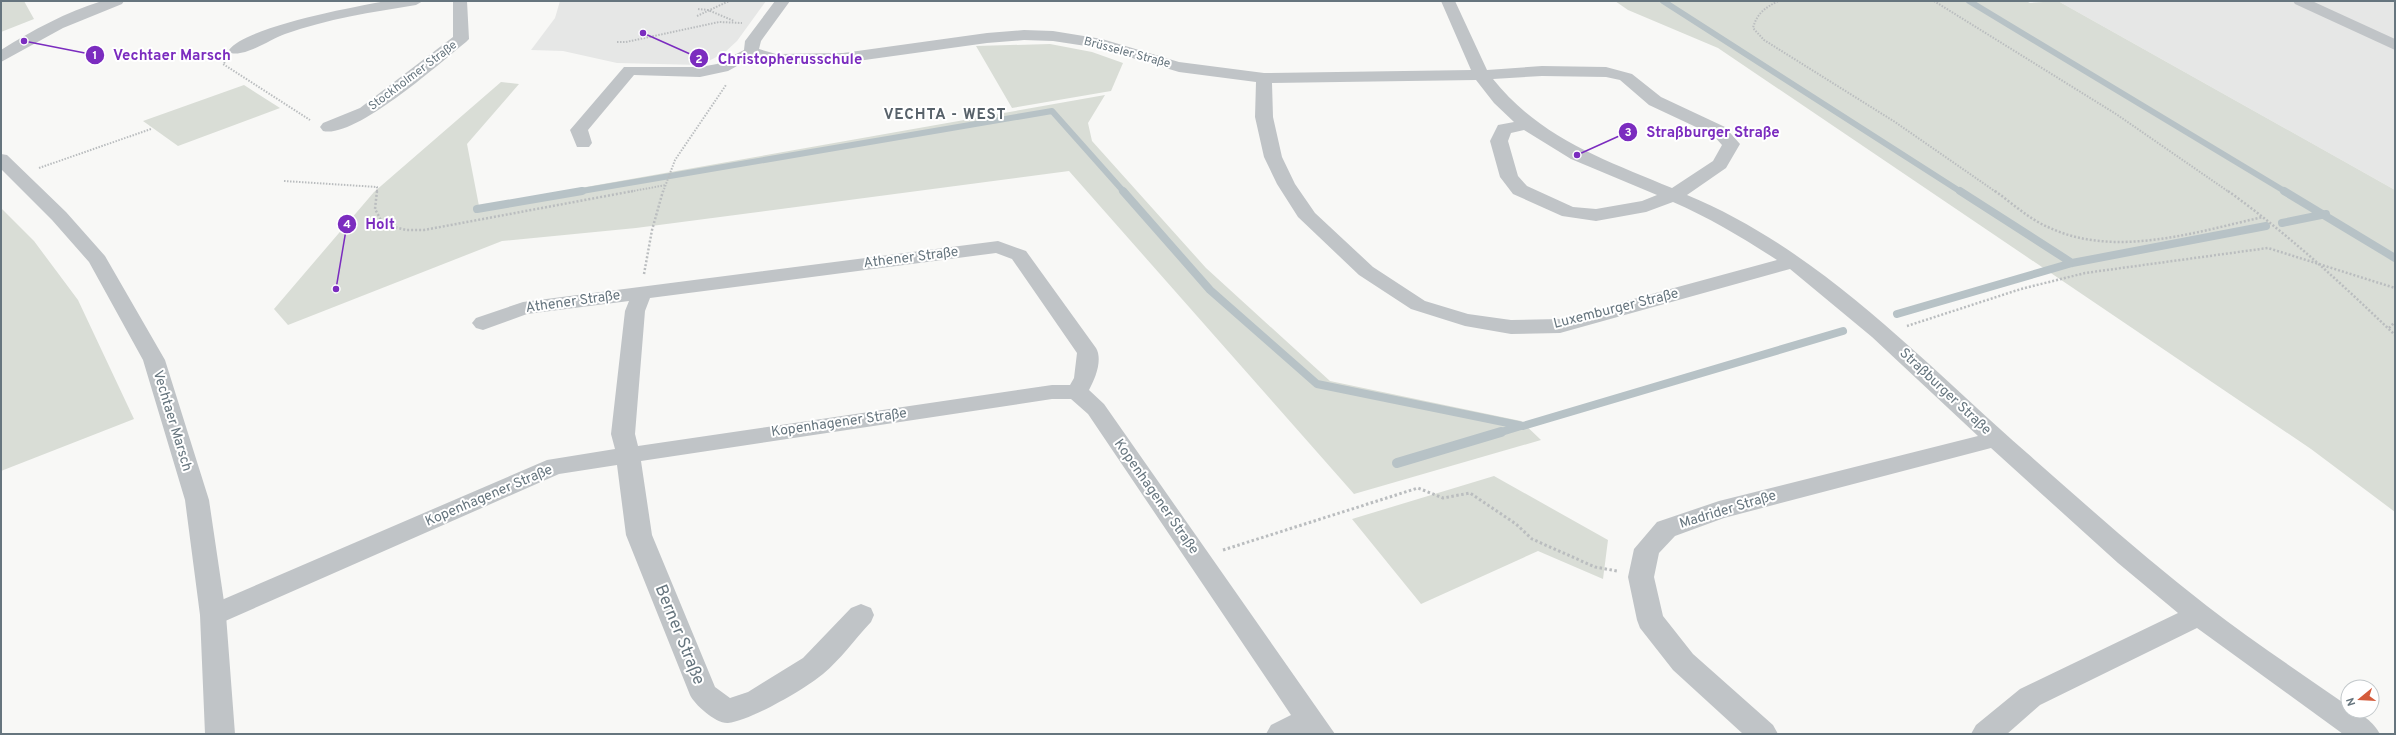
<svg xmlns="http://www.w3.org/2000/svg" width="2396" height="735" font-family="Overpass,sans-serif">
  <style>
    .built { fill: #e6e7e6 }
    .green { fill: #d9ddd6 }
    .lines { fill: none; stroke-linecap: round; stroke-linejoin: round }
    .stream-far2 { stroke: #b7c2c6; stroke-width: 6 }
    .stream-far1 { stroke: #b7c2c6; stroke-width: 8 }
    .stream { stroke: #b7c2c6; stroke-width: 10 }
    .path-far2 { stroke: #babdbf; stroke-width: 2; stroke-dasharray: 1.5 1.5; stroke-linecap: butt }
    .path-far1 { stroke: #babdbf; stroke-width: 2.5; stroke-dasharray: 2 2; stroke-linecap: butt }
    .path { stroke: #babdbf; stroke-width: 3; stroke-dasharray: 2.5 2.5; stroke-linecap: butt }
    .minor { fill: #c0c4c7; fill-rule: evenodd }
    .tertiary { fill: #c0c4c7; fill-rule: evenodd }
    .labels { text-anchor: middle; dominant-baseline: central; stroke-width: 4; stroke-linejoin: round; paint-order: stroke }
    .far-street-label { font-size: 12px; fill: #66757e; stroke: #fff }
    .street-label { font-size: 14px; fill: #66757e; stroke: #fff }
    .far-district-label { font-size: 15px; font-weight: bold; letter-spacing: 1px; fill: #58626a; stroke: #fff }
    .near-street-label { font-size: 17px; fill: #66757e; stroke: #fff }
    .leader { fill: none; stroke: #7b2cbf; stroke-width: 1.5 }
    .callout-dot { fill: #7b2cbf; stroke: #fff; stroke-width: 1.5 }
    .mark-label { font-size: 12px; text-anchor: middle; font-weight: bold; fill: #fff }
    .callout-label { font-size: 15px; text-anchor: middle; font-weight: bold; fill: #7b2cbf; stroke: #fff; stroke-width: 4; stroke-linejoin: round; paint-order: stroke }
  </style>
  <rect width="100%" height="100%" fill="#f8f8f6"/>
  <path class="built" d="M560,1H766L737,41L724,53L701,65L617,63L563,51L531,50L555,18Z
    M2058,1H2395V190Z"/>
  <path class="green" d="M1,1H24L34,19L1,32Z
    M1615,1H2026L2030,3L2058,1L2395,190V512L2311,449L1718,48L1628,10Z
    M1050,44L1092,52L1123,63L1111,91L1012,108L976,46Z
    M501,82L519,84L467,144L479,206L1105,95L1088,123L1092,141L1206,268L1330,381L1521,421L1541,440L1354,494L1069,171L636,228L502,241L288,325L274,309L374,192Z
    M244,85L280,108L178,146L143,121Z
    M1,208L34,241L78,300L134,419L1,471Z
    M1494,476L1608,540L1603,579L1538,551L1421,604L1352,519Z"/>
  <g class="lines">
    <path class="stream-far2" d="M1663,1L1961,192
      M1969,1L2286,192
      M576,192L1052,111L1124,192"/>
    <path class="stream-far1" d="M1123,191L1210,290L1317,384L1523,426L1843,331
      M1960,191L2072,263
      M2284,191L2395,258
      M477,209L582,191
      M2282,223L2326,214
      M1897,314L2072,263L2266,226
      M1498,433L1521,426"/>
    <path class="stream" d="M1397,463L1501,432"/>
    <path class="path-far2" d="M1778,1C1765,8 1757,13 1753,28L1764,40L1895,122L1996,192
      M1934,1L2116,114L2229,192
      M698,9L708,10L734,21
      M697,16L729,1
      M617,42H626L719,22L742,23
      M225,62L223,64L310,120
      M39,168L151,129
      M284,181L377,187V192
      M628,192L666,185
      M663,192L675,160L726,85"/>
    <path class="path-far1" d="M377,191L375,209L383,224L406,230H424L633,191
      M1995,191C2012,203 2029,219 2048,227C2114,259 2196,232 2263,217
      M2228,191C2288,234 2342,284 2395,335
      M644,274L652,230L663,191
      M1907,326L2021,289L2085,273L2268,248L2395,288
      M2389,328L2395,322"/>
    <path class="path" d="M1223,550L1418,488L1443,498L1470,493L1516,524L1532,539L1595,567L1617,571"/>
    <path class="minor" d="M387,1H423L416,5C372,12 327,19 285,34C271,39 245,57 231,53L229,50C245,27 357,6 387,1Z
      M453,1H467L469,39L466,42C440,63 355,139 323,131L320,127L323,123L360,108L453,37Z
      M775,1H790L761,41L759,49L776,54L843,53L987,33L1024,30L1053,31L1102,39L1179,62L1264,73L1471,70L1441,1H1455L1487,70L1542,66L1606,67L1632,74L1661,97L1725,127L1740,144L1726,168L1687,195C1820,250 1921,360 2027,453C2086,505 2145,558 2207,606C2252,641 2301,673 2348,706V711C2361,711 2374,723 2380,734H2343L2197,628L2040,705L2007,734H1971L1976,725L2020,689L2178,613L2118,563L1991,448L1724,518L1675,536L1659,553L1654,577L1663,616L1693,654L1773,725L1778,734H1743L1673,670L1640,628L1637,620L1628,577L1634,549L1657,522L1719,501L1978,436L1872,337L1790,269L1560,333L1511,334L1465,326L1411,309L1359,275L1298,217L1277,184L1264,157L1255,117L1256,82L1179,72L1099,48L1053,41L1024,40L987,43L843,63L775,64L753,57L728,71L700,77L634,75L588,130L592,143L589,147H577L570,130L624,67H700L717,64L744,50L745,41ZM1542,76L1606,77L1620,80L1649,105L1713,135L1722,145L1713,161L1672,188C1605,160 1540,138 1493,79ZM1476,80L1494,103L1514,122L1498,125L1490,141L1500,177L1513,194L1562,216L1596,221L1646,212L1673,202C1710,218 1743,238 1777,260L1560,319L1511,320L1468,314L1425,301L1373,267L1315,213L1295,184L1282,157L1273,117L1272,83ZM1524,130L1571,159L1657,195L1642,201L1596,209L1573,207L1527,186L1518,176L1508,141L1511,133Z
      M2293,1H2312L2395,39V50L2295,4Z
      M998,241L1026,251L1096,348C1103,360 1095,379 1089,390L1104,404L1335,734H1266L1271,725L1291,715L1088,414L1071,399H1052L641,461L652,535L715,687L730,698L748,692L803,658L851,608L861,604L871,608L874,615L871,622C855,639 840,660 823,674C805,689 750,721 728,723C716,724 694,704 690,695L626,535L617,465L559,474L223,622L213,626L203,622L200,615L203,608L547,460L615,449L611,434L625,311L629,301L527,314L483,330L476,328L472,323L476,318L523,302ZM996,253L1012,259L1077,353L1074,378L1070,385H1052L638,446L635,434L645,311L650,298Z"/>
    <path class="tertiary" d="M102,1H124L122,4L63,28L1,62V50C33,30 66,12 102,1Z
      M1,154L7,155L66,212L105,256L165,360L209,500L226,615L235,734H205L200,615L185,500L143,360L89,262L52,220L1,169Z"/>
  </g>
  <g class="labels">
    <g class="far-street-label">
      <text transform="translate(1127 53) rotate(15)">Brüsseler Straße</text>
      <text transform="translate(413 76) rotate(-37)">Stockholmer Straße</text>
    </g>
    <g class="street-label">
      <text transform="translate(911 258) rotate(-7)">Athener Straße</text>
      <text transform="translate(573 302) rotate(-8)">Athener Straße</text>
      <text transform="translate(1616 309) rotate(-14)">Luxemburger Straße</text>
      <text transform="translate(1945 392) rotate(43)">Straßburger Straße</text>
      <text transform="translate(172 421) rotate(73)">Vechtaer Marsch</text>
      <text transform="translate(839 423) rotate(-8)">Kopenhagener Straße</text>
      <text transform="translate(489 496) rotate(-23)">Kopenhagener Straße</text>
      <text transform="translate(1156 497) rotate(55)">Kopenhagener Straße</text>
      <text transform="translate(1728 510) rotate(-17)">Madrider Straße</text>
    </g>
    <g class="far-district-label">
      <text x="945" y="115">VECHTA - WEST</text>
    </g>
    <g class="near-street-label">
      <text transform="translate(679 635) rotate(68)">Berner Straße</text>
    </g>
  </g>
  <path class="leader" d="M24 41L95 55M643 33L699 58M1577 155L1628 132M336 289L347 224"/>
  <g class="callout-dot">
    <circle cx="24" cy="41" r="4"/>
    <circle cx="643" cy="33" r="4"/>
    <circle cx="1577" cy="155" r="4"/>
    <circle cx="336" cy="289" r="4"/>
    <circle cx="95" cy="55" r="10"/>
    <circle cx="699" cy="58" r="10"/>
    <circle cx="1628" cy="132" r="10"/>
    <circle cx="347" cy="224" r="10"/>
  </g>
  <g class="mark-label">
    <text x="95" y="59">1</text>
    <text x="699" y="63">2</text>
    <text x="1628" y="136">3</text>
    <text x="347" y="228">4</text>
  </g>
  <g class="callout-label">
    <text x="172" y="60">Vechtaer Marsch</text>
    <text x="790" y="64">Christopherusschule</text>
    <text x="1713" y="137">Straßburger Straße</text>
    <text x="380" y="229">Holt</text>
  </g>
  <rect width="2396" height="735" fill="none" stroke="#66757e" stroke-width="4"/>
  <g transform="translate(2360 699) rotate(252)"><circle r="19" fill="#ffffff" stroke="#c2c8cb"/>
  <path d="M0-3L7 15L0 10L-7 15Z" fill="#d45b3b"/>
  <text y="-6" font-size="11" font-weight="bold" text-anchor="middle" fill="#66757e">N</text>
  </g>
</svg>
